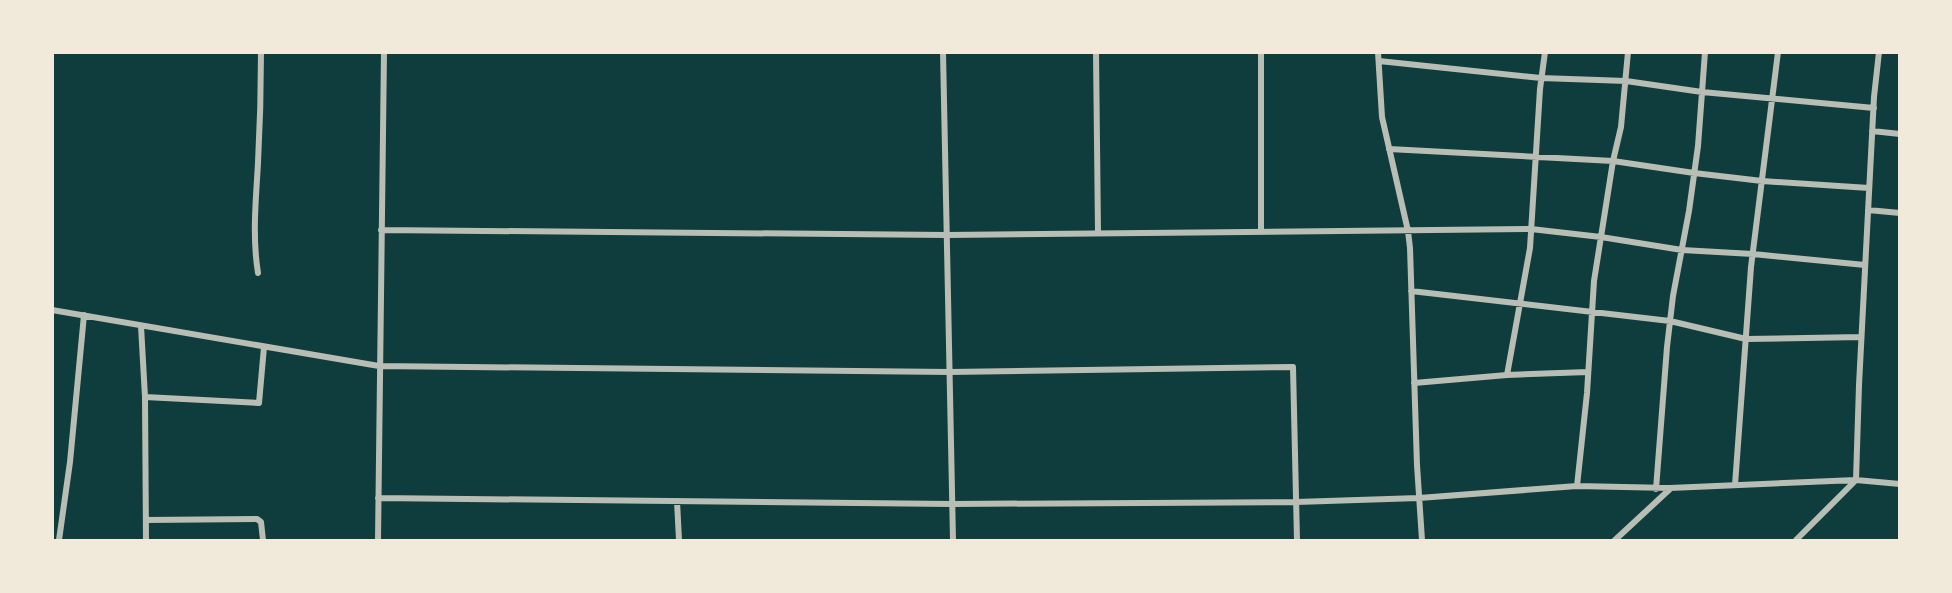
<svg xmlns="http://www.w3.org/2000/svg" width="1952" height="593" font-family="'Titillium Web',sans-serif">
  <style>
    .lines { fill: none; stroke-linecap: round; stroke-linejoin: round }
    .minor { stroke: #b8beb3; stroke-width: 6 }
  </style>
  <rect width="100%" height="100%" fill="#0f3d3e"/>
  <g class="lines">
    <path class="minor" d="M943,52L953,540
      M1096,52L1098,233
      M1261,52V232
      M1378,52L1382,117L1408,231L1410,248L1417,465L1422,540
      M1379,61L1541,78L1626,81L1702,92L1874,108
      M1872,131L1900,134
      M1389,149L1613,161L1694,173L1762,181L1869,188
      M1868,210L1900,213
      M381,230L947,235L1531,229L1601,237L1682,250L1753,254L1865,265
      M258,273C252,236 256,199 258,163C260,126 261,89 261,52
      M1411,291L1670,321L1746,339L1861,337
      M52,310L379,366L950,372L1293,367L1297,540
      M141,326L145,397L146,540
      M1507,375L1530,248L1540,89L1545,52
      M1414,383L1507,375L1588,372
      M145,397L259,403L264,347
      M1735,485L1751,267L1778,52
      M1577,486L1587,393L1594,281L1613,161L1621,127L1628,52
      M1656,489L1667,347L1673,296L1689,211L1698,146L1705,52
      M378,498L952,504L1296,502L1419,498L1577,486L1670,488L1856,480L1900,484
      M677,501L679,540
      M146,520L257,519L261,522L263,540
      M59,540L70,462L84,315
      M378,540L384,52
      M1615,540L1670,489
      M1796,540L1856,480L1859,385L1874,97L1879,52"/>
  </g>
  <rect width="1952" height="593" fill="none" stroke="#f1e9da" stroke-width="108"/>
</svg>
